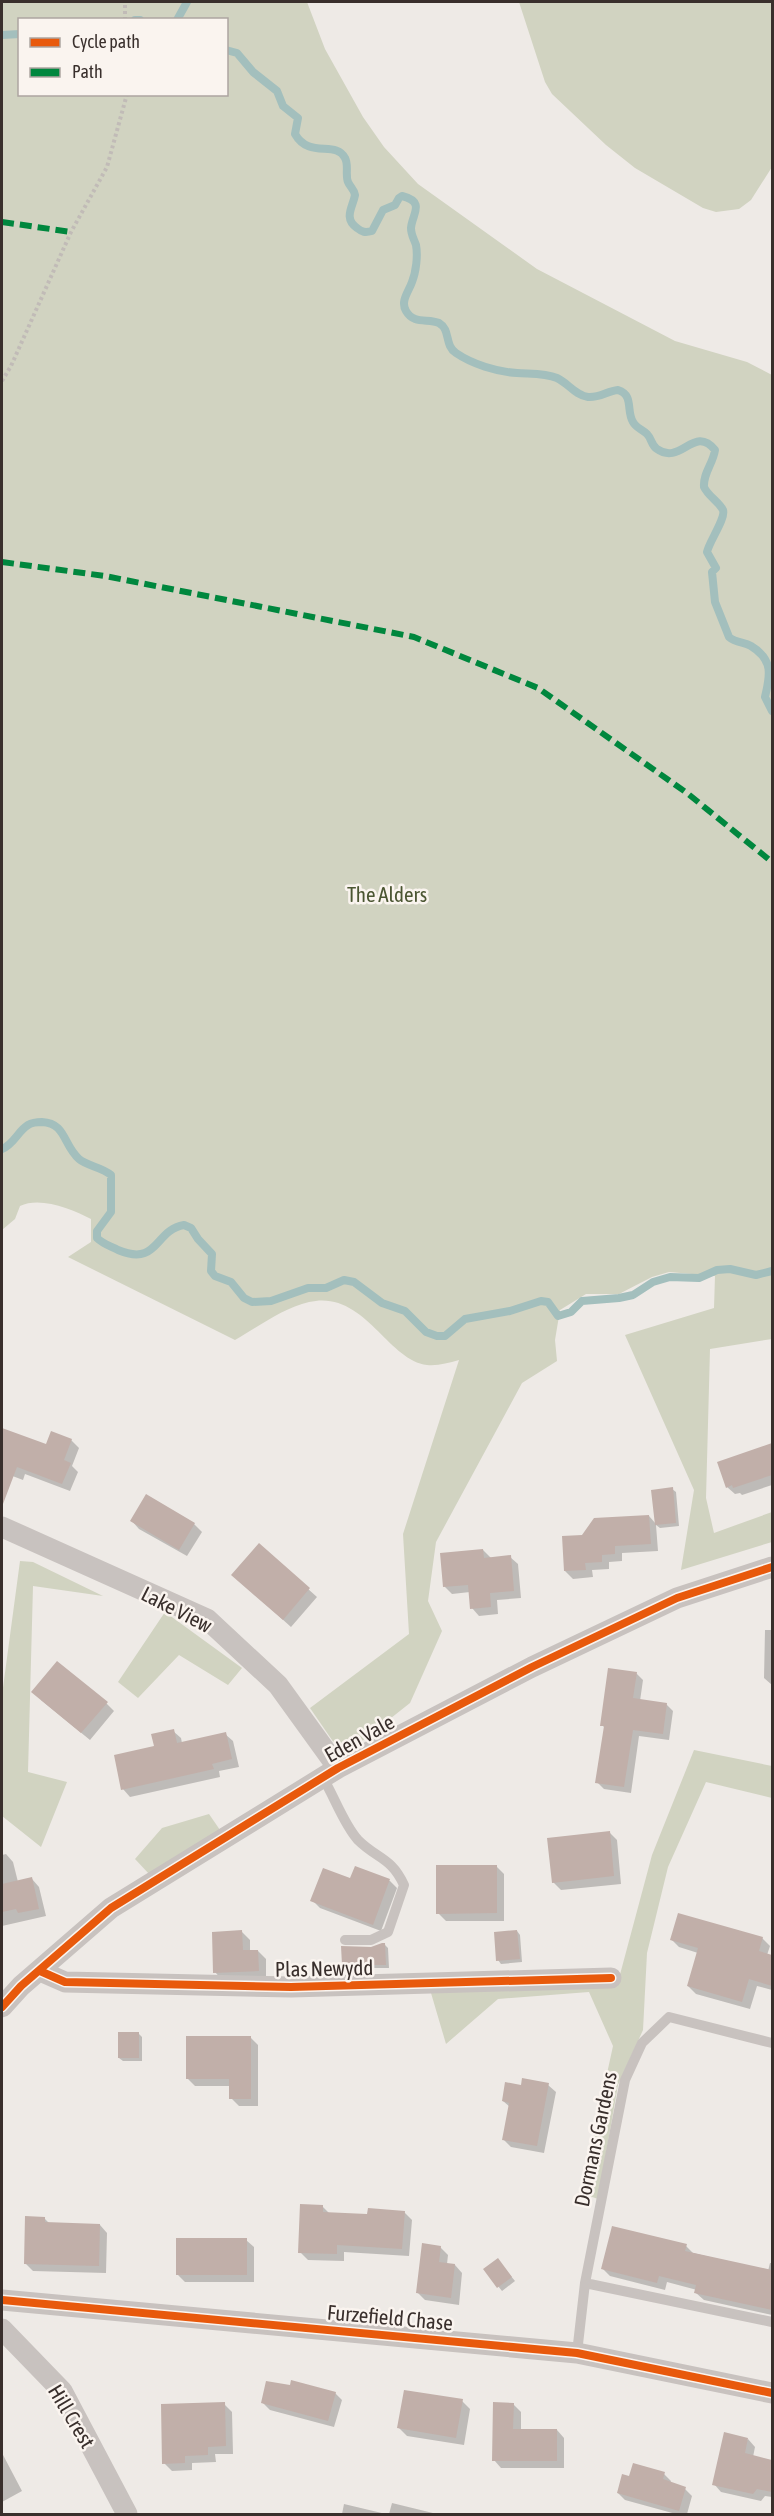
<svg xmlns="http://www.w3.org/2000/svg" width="774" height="2516" font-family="'Asap Condensed',sans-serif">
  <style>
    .green { fill: #d1d3c1; fill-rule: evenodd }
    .shadow { fill: #0003 }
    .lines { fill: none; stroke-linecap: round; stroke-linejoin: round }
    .stream { stroke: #a3bfbd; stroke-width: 8 }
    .building { fill: #c1afa9 }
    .path { stroke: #c1bbb7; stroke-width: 4; stroke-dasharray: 3 3; stroke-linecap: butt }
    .service { stroke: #c8c2bf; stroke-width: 10 }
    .minor { stroke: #c8c2bf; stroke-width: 21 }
    .quiet { stroke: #00873e; stroke-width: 6; stroke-dasharray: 12 6; stroke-linecap: butt }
    .cycleway-casing { stroke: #faf4ef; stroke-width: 11 }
    .cycleway { stroke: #e8590c; stroke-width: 8 }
    .labels { text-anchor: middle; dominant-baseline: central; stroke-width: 5; stroke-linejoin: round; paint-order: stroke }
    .park-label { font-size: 21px; fill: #4b5632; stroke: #faf4ef }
    .street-label { font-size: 21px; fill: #392f2c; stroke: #faf4ef }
  </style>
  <rect width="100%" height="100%" fill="#eeeae6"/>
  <path class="green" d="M2,2H307L325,49L363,117L384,147L418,184L537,269L675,341L747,362L772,375V1339L710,1349L706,1498L714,1533L772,1512V1542L681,1570L694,1490L625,1335L714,1308L715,1276L669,1272L652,1277L619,1294H586L560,1310L555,1340L557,1361L522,1383L436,1542L428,1601L442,1631L410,1703L343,1756L310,1708L409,1634L403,1534L459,1360C448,1363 438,1366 427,1365C387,1360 364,1289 309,1302C283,1308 258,1327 235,1340L68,1257L91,1242V1219C72,1209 40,1196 20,1206L15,1219L2,1230ZM20,20H226V94H20Z
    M519,2H772V167L751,200L739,209L716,212L703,208L635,168L606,145L552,94L545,82Z
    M20,1561L33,1562L103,1596L33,1586L28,1772L67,1782L41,1847L2,1816V1695Z
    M165,1612L242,1668L228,1685L179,1655L138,1698L118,1682Z
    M694,1750L772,1766V1798L706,1782L668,1867L647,1953L643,2030L618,2085L598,2199L581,2193L613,2046L589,1992L498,1999L446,2044L431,1993L618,1982L652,1855Z
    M209,1814L220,1830L150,1875L135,1859L162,1828Z"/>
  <path class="shadow" d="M2,1429L47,1446L71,1440L79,1448L72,1466L78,1472L70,1491L25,1474L23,1480L2,1472Z
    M772,1445V1485L742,1495L740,1493L735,1494L727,1487L719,1463Z
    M672,1489L676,1492L679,1526L660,1528L656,1525L658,1551L622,1553V1561L609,1562V1569L592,1570L593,1577L573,1579L565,1571L583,1536L649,1516L656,1524Z
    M132,1521L194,1524L202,1532L187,1556L139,1529Z
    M259,1545L317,1597L291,1627L241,1582Z
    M483,1550L491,1558L510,1557L518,1564L521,1598L497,1600L498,1614L479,1616L472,1608L470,1592L452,1594L444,1586Z
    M765,1630H772V1685L764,1678Z
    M636,1673L643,1680L640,1701L666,1704L673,1711L669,1740L639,1736L631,1793L604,1789L597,1782L605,1728L602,1725Z
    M41,1700L106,1703L114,1711L90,1740Z
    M173,1731L181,1738L182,1743L225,1734L233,1741L239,1767L219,1771L220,1777L130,1797L123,1789L156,1748Z
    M609,1832L617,1840L621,1884L561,1890L553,1882Z
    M6,1854L13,1862L18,1882L32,1879L39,1887L46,1916L2,1926V1855Z
    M496,1866L504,1874V1921H446L438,1913Z
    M355,1868L390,1881L397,1888L381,1931L320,1908L312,1900L351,1880Z
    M517,1931L520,1935L522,1962L501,1964L498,1960Z
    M242,1932L250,1940V1952L258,1951L266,1959V1979L222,1980L215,1972Z
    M762,1938L770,1946L767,1955L772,1956V1990L757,1986L750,2009L696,1994L688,1986L698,1953L679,1947L672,1940Z
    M385,1945L388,1948L389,1968H347L343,1965L371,1949Z
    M138,2033L142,2037V2061H123L119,2058Z
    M251,2038L258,2045V2106H239L231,2098V2086H195L187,2078Z
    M548,2085L556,2092L544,2153L511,2147L503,2139L510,2107L503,2101L522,2087Z
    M322,2206L329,2213L368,2216L404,2212L412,2220L409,2256L344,2252V2261L308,2260L300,2252Z
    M45,2219L50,2224L100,2225L107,2233L106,2273L33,2271L25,2263Z
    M246,2240L254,2247V2282H185L178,2275Z
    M686,2246L693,2253L768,2271L770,2263H772V2315L704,2300L696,2293L697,2290L667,2282L665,2290L610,2276L603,2269Z
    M440,2247L448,2255L447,2264L455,2265L462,2273L459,2305L425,2300L418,2293Z
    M501,2264L515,2281L502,2291L485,2270Z
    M335,2393L342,2400L334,2427L270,2410L263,2403Z
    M462,2401L470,2409L464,2445L407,2436L399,2428Z
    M224,2404L232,2412L233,2454H215L216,2462L192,2463V2470L172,2471L164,2463Z
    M513,2404L521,2412V2430H557L564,2438V2468H501L494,2460Z
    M748,2439L755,2447L753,2457L772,2461V2497L765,2496L761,2501L721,2492L714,2484Z
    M2,2453L22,2491L2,2502Z
    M664,2474L671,2481L670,2484L685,2489L692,2496L687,2514H676L625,2500L618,2493L630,2478Z
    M392,2503L437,2514H389Z
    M344,2504L386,2514H342Z"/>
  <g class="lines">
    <path class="stream" d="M135,20H140
      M177,20L187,2
      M2,35L20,34
      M226,50L237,53L253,72L277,91L283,106L298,118L295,134C309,159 336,140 345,158C349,165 345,175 348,182C350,187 354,189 355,195C353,207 343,218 357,228C362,232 365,233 372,231L383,210L395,205L399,198L402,196C426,202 412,214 411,228C411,235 414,239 416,245C418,256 416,272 412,282C409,291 400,301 406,311C414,325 428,318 439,323C451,330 444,345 456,353C472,364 497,372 517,373C530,374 545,373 557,378C568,383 575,395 588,397C600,398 607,391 618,390C634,395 626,411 633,422C636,428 642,429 647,434C652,439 651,445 657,449C681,466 694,424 715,450C713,464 703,473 704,487C708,496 719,502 723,510C726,518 709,542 707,552L716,568L712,572L715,602L729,637C736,643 744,642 751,646C774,660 770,676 765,697L772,711
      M2,1149C14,1144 18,1131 28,1125C33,1122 37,1122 42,1122C66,1123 63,1145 79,1159C87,1166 102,1167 111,1175V1212L97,1231V1238C103,1244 110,1246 118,1250C159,1267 154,1230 184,1225L191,1228L198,1239L212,1254L211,1271L215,1276L231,1282L244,1298L252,1302L271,1301L308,1288H326L344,1280L354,1282L382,1303L405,1311L426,1332L437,1336H445L465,1319L510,1311L541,1301L548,1302L558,1316L571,1312L582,1301L619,1298L633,1295L653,1282L670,1277L699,1278L717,1270L730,1269L756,1275L772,1271"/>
  </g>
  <path class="building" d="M2,1428L46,1444L51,1431L72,1439L64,1460L71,1463L62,1484L17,1467L3,1504L2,1503Z
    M772,1443V1475L733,1488L732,1485L726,1488L717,1462Z
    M673,1487L676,1523L655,1525L651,1490Z
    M146,1494L195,1523L179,1550L130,1521Z
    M649,1515L651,1544L615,1546V1554L602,1555V1562L585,1563L586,1570L564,1571L562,1536L582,1535L594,1518Z
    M259,1543L310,1588L283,1620L231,1575Z
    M483,1549L484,1558L511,1555L514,1591L490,1593L491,1607L470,1609L468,1585L443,1587L440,1553Z
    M57,1661L108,1702L81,1733L31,1692Z
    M608,1668L637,1672L633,1698L667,1703L663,1734L633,1730L624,1787L595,1783L604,1726H600Z
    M174,1729L177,1743L226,1732L232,1759L212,1764L214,1769L121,1790L114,1755L154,1746L151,1734Z
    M610,1831L614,1876L552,1883L547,1838Z
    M436,1865H497V1913L436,1914Z
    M355,1866L390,1879L373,1925L310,1901L323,1868L350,1878Z
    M32,1877L39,1909L18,1913L16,1909L2,1912V1884Z
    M678,1913L763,1937L759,1951L772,1955V1986L749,1979L742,2002L687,1986L698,1948L670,1940Z
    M242,1930L243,1950H258L259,1971L213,1973L212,1932Z
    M517,1930L520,1959L496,1961L494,1932Z
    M382,1943H385L386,1965H342L341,1946L371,1947Z
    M118,2032H139V2058H118Z
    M186,2036H251V2099H229V2079H186Z
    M522,2078L549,2083L537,2146L502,2140L509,2103L502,2101L505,2082L521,2085Z
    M300,2204L323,2205V2212L367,2214L368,2208L405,2211L402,2249L337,2245V2254L298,2253Z
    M25,2216L45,2217V2222L100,2224L99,2266L24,2264Z
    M612,2226L687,2244L685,2251L772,2270V2310L694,2293L696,2285L659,2276L657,2283L601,2269Z
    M176,2238H247V2275H176Z
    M422,2243L441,2246L439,2262L455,2264L451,2298L416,2293Z
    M498,2258L512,2277L497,2288L483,2269Z
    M291,2380L336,2392L328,2421L261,2403L266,2381L290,2385Z
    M404,2390L463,2399L456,2438L397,2428Z
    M225,2402L226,2446L208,2447V2455L185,2456V2463L162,2464L161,2404Z
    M493,2402L514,2403L513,2429H557V2461H492Z
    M724,2432L748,2438L745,2453L772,2460V2492L757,2489L753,2494L712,2485Z
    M633,2463L665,2472L663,2479L686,2487L679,2511L617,2493L622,2474L629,2476Z"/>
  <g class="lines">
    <path class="path" d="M125,20V2
      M2,381L11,366L71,232L107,167L127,94"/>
    <path class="service" d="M323,1778C334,1796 344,1825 358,1840C377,1859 391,1857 404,1885L388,1932L371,1940H345
      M585,2283L772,2322
      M577,2353L585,2283L625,2080L642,2043L669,2017L772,2043"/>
    <path class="minor" d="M2,1527L207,1619L278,1685L338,1768
      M40,1971L65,1982L291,1987L611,1978
      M2,2007L21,1986L111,1908L338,1768L532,1667L677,1598L772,1567
      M2,2300L577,2353L772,2393
      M2,2329L62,2391L127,2514"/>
    <path class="quiet" d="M2,222L71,232
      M2,562L105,576L414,637L538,688L687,793L772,862"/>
    <defs>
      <path id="cycleway" d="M40,1971L65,1982L291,1987L611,1978
        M2,2007L21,1986L111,1908L338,1768L532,1667L677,1598L772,1567
        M2,2300L577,2353L772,2393"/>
    </defs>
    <use href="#cycleway" class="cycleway-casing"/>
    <use href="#cycleway" class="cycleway"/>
  </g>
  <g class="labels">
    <g class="park-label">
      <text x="387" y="894">The Alders</text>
    </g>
    <g class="street-label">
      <text transform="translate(177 1609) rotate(27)">Lake View</text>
      <text transform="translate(359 1738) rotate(-29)">Eden Vale</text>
      <text transform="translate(324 1968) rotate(-1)">Plas Newydd</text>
      <text transform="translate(595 2139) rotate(-78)">Dormans Gardens</text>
      <text transform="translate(390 2317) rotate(5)">Furzefield Chase</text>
      <text transform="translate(72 2416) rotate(59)">Hill Crest</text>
    </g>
  </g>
  <rect width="774" height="2516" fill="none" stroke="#392f2c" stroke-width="6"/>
  <rect x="18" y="18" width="210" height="78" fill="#faf4ef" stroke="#ada5a1" stroke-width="1.5"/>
  <rect x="30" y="38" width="30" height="9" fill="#e8590c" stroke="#ada5a1" stroke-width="1.5"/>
  <text x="72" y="48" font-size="18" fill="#392f2c">Cycle path</text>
  <rect x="30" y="68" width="30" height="9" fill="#00873e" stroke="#ada5a1" stroke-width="1.5"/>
  <text x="72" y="78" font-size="18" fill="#392f2c">Path</text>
</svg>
